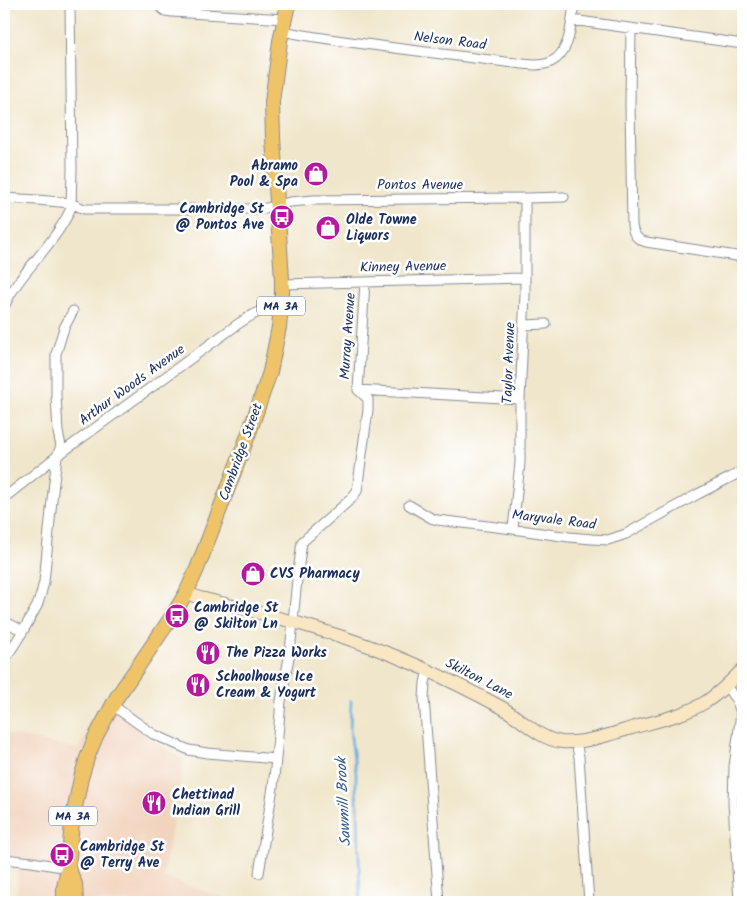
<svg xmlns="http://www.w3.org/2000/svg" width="747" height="906" font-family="Kalam,sans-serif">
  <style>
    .built { fill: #f2d4be }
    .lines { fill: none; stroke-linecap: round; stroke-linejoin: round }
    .stream { stroke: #68adde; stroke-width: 2.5 }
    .street-casing { stroke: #868a94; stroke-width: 11 }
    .secondary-casing { stroke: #868a94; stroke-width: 14 }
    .primary-casing { stroke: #868a94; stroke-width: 16 }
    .street { stroke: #fff; stroke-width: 9 }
    .secondary { stroke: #f9e7c3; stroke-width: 12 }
    .primary { stroke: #efc469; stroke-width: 14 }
    .labels { text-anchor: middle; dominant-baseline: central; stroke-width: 5; stroke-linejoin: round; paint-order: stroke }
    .shield { fill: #fff; stroke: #5f6d8e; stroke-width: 1 }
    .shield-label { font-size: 12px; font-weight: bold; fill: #1b2f5e }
    .street-label { font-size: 14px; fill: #1b2f5e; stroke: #fff }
    .poi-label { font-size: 14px; font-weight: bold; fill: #1b2f5e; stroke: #fff; text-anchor: start }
    .water-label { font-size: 15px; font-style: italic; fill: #365b8b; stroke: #fff }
  </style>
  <rect width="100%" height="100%" fill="#fff"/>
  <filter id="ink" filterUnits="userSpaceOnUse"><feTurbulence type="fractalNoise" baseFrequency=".02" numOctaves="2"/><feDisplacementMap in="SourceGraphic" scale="10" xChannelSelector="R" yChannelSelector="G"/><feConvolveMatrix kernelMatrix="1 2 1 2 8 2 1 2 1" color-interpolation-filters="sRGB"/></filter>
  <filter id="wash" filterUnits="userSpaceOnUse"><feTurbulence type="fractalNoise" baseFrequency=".0096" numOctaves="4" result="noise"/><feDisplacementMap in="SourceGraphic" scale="20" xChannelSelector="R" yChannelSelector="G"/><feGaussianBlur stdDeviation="1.12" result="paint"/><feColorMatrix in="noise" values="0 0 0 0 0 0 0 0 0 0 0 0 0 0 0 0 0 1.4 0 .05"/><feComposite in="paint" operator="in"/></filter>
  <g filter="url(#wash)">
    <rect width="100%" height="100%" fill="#f0e6cb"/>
    <path class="built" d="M99,708L118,712L143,734L184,760L163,877L235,902H16L20,857L4,854V733L78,749Z"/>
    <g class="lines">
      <path class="stream" d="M351,701L350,731L356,773V792L358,810L360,902"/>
    </g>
  </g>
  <g filter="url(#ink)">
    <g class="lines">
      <defs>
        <path id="street" d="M156,4L165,11L172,12L285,19
          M572,20L743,44
          M631,28L630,104L632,225C633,234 636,239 646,242L743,257
          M282,31C332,41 383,46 434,53C458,56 482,59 506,62C520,63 538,68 551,62C571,52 571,23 574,4
          M4,198L37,200L71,203L84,209H262L290,202L314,200L525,198L564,197
          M282,284L525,278
          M4,307C16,279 39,259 56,234C62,225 68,217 71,207L72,169L70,4
          M524,325L546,324
          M358,390L520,399
          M358,390L365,282
          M4,498L57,456L238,324C251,315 265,307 282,305
          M409,505L431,518L437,520L513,529L569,537L592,539L608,540L626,534L698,494L743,471
          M513,529L520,463V399L525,295V198
          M4,621L23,631L37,606L41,594L44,582L52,500L57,456L61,446L58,432L56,395V354L64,328L73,311
          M4,661L23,631
          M428,670L425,683L424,698L439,902
          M726,686L737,701L741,713L734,767L733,802L739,902
          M112,705L153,734L189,750L207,753L276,759
          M576,742L579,757L589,902
          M4,859L32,862L68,868
          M259,873L273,787L276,759L281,701L290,652L297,579L302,542L351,499L357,491L368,410V399L358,390"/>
        <path id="secondary" d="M186,593L200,598C273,616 347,634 416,665C445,678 473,692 501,707C521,718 538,739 562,742C584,744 611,734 632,728C656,721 682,716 704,703C719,694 731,681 743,669"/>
        <path id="primary" d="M68,868L75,884L76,902
          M64,902V887L68,868L72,822L81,778L87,758L96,736L117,697L173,615L186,593L197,569L249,433L270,372L279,327L282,297V280L273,138L272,102L280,41L288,4"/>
      </defs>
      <use href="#street" class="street-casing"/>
      <use href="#secondary" class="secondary-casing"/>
      <use href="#primary" class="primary-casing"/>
      <use href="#street" class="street"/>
      <use href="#secondary" class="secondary"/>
      <use href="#primary" class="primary"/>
    </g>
  </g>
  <defs>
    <symbol id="shop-disc" viewBox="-11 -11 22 22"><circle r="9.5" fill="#b5179e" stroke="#fff"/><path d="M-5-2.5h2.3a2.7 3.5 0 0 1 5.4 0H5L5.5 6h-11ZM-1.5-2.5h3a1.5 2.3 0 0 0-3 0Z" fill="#fff"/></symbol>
    <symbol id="bus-disc" viewBox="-11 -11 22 22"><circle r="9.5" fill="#b5179e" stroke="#fff"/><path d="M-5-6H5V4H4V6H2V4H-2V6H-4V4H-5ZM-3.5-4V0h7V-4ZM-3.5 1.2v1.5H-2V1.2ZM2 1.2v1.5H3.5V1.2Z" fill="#fff"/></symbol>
    <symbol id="restaurant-disc" viewBox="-11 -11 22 22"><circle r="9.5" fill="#b5179e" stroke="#fff"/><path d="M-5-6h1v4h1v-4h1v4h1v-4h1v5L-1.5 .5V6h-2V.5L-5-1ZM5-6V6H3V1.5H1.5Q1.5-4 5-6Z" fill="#fff"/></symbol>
  </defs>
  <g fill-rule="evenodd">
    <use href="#shop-disc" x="302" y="160" width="28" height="28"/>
    <use href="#bus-disc" x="268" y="203" width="28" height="28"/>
    <use href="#shop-disc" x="314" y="214" width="28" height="28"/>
    <use href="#shop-disc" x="239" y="560" width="28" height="28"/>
    <use href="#bus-disc" x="163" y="602" width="28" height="28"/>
    <use href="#restaurant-disc" x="194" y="639" width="28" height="28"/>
    <use href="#restaurant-disc" x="184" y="671" width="28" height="28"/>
    <use href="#restaurant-disc" x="140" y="789" width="28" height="28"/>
    <use href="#bus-disc" x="48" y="841" width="28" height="28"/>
  </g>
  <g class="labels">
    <g class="shield">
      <rect x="257" y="296.5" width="48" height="19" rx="4"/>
      <rect x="49" y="806.5" width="48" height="19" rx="4"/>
    </g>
    <g class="shield-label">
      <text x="281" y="306">MA 3A</text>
      <text x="73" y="816">MA 3A</text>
    </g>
    <g class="street-label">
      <text transform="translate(450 41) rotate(7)">Nelson Road</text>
      <text x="420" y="185">Pontos Avenue</text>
      <text transform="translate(403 267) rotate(-1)">Kinney Avenue</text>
      <text transform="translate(348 336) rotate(-86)">Murray Avenue</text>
      <text transform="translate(509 363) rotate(-88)">Taylor Avenue</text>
      <text transform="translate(132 385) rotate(-36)">Arthur Woods Avenue</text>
      <text transform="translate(241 452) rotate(-70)">Cambridge Street</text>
      <text transform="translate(554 520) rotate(7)">Maryvale Road</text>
      <text transform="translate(479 679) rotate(27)">Skilton Lane</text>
    </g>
    <g class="poi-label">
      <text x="298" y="166" text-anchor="end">Abramo<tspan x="298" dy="16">Pool &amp; Spa</tspan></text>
      <text x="264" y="209" text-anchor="end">Cambridge St<tspan x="264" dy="16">@ Pontos Ave</tspan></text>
      <text x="346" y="220">Olde Towne<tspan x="346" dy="16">Liquors</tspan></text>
      <text x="270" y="574">CVS Pharmacy</text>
      <text x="194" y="608">Cambridge St<tspan x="194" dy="16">@ Skilton Ln</tspan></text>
      <text x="226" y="653">The Pizza Works</text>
      <text x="216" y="677">Schoolhouse Ice<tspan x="216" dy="16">Cream &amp; Yogurt</tspan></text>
      <text x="172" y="795">Chettinad<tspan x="172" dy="16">Indian Grill</tspan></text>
      <text x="80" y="847">Cambridge St<tspan x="80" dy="16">@ Terry Ave</tspan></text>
    </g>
    <g class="water-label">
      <text transform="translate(344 802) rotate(-93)">Sawmill Brook</text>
    </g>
  </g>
  <rect width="747" height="906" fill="none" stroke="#fff" stroke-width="20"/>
</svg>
